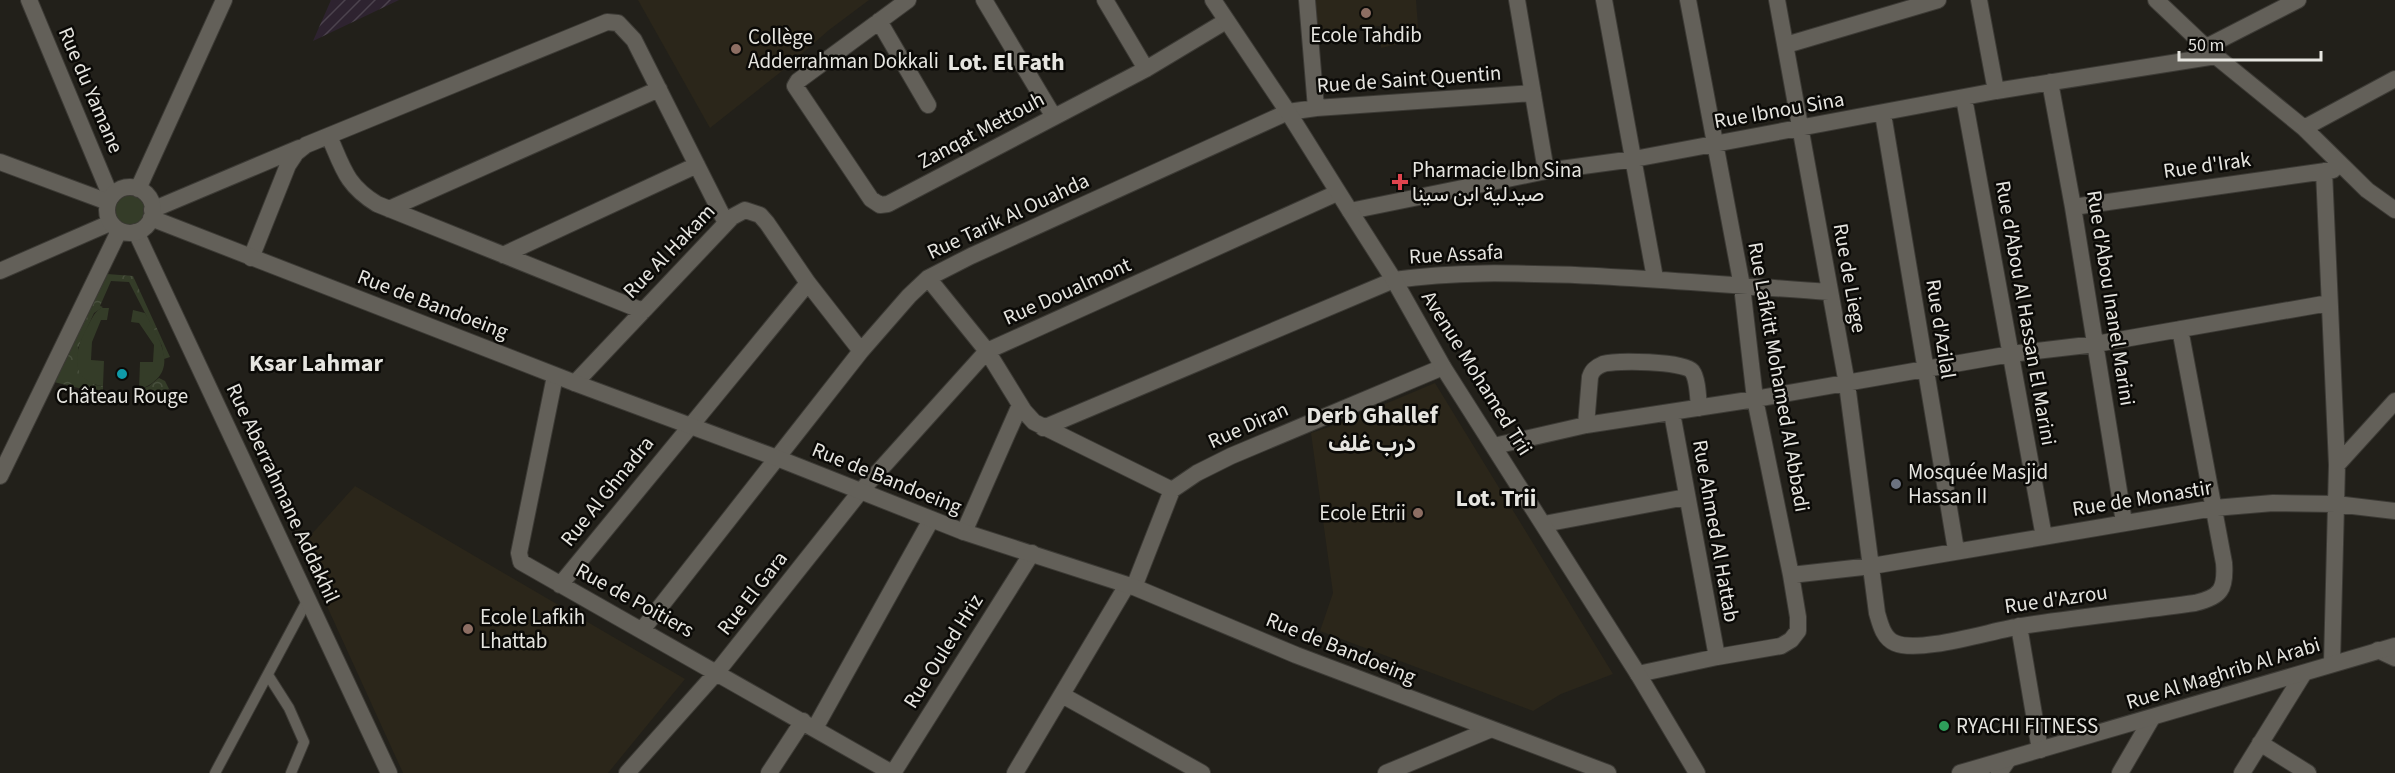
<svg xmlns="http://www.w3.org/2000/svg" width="2395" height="773" font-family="'Source Sans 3',Vazirmatn,sans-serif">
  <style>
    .industrial { fill: url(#industrial-furrows) }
    .built { fill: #2b261a }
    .forest { fill: url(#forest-crowns) }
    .garden { fill: #343c28 }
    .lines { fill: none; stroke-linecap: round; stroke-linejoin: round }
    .service-casing { stroke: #3c3a35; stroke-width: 12 }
    .minor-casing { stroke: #3c3a35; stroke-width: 18 }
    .tertiary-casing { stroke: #3c3a35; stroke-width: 18 }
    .service { stroke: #636059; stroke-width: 10 }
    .minor { stroke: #636059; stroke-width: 16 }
    .tertiary { stroke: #636059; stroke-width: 16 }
    .education-dot { fill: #8d6e63; stroke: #0b0a07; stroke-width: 2 }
    .health-dot { fill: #e0444e; stroke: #0b0a07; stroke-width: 2 }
    .culture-dot { fill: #0f9aa8; stroke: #0b0a07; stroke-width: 2 }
    .worship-dot { fill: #6b7280; stroke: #0b0a07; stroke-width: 2 }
    .leisure-dot { fill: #2e9e5b; stroke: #0b0a07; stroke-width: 2 }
    .labels { text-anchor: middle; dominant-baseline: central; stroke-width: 5; stroke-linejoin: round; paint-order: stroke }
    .poi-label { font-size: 21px; fill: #e6e5e0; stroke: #0b0a07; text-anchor: start }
    .street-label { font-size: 21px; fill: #e6e5e0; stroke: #0b0a07 }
    .quarter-label { font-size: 24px; font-weight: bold; fill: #e6e5e0; stroke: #0b0a07 }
  </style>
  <defs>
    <pattern id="industrial-furrows" width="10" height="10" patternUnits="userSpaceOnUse" patternTransform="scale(1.5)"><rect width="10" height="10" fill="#2e2330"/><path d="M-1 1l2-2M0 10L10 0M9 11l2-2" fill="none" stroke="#4c434e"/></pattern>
    <pattern id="forest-crowns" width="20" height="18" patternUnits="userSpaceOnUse" patternTransform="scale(1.5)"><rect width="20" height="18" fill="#343c28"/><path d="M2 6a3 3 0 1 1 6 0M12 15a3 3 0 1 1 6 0" fill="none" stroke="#484f3d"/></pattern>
  </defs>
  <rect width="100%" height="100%" fill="#22201a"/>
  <path class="industrial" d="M331,0H399L313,41Z"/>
  <path class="built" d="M638,0H869L829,30L782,71L710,128Z
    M1314,0H1416L1419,39L1381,48L1380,26L1316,33Z
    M1435,383L1613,674L1561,694L1533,711L1320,631L1333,593L1311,433L1335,425Z
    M355,486L685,679L608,773H403L300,547Z"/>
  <path class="forest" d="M107,274L133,276L170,357L164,359L162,346L129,282L111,281L100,306L103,307L94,313L78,348L95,385L103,386V394L54,382Z
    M159,378L165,381L169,389L139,397V390L149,386Z"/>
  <path class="garden" d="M111 210a19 19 0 1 1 38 0a19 19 0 1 1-38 0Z
    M101,308H109L107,320H101L92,342L91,360L104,361L103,386C70,381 74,354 85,331C90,323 93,313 101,308Z
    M133,310L145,313C162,342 181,374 139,390L140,362H153L154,345L139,323L131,322Z"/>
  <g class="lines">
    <defs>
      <path id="service" d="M268,675L289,708L304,742L291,773
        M215,773L308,599"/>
      <path id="minor" d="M29,0L111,197
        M908,0L798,81L795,86L871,199L880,205L888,204L1146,69L1226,21
        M984,0L1054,117
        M1105,0L1146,69
        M1307,0L1316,108
        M1517,0L1546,171
        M1604,0L1655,278
        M1777,0L1847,384L1877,613C1880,623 1883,638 1895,643C1920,654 1993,630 2022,626C2079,617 2137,611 2195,603C2221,597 2226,589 2224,563L2180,329
        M1979,0L1996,91
        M2156,0L2212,53L2304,128L2367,190L2395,210
        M879,21L928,105
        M1786,45L1938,0
        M2206,47L2298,0
        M2050,82L2073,207L2124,522
        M1964,98L2044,537
        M1883,114L1956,550
        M2304,128L2395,79
        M329,136C343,168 346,185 377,204L643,311
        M2324,171L2337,465L2332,663
        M2073,207L2333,170
        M389,209L659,89
        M152,210L299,148
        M1350,211L1546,171L1634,159L1996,91L2216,56
        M136,232L389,773
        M503,255L697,165
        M251,258L288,165L296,153L306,145L607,22L618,23L634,40L726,223
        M0,271L110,223
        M928,278L987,351L1024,411L1034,422L1172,490
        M555,376L519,553L521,562L892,773
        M575,383L732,217L745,210L760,215L767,223L808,283L861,351
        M1672,413L1717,657
        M1586,425L1590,377C1592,370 1596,367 1603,364C1616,360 1683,361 1692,371C1698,379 1698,398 1699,408
        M1043,428L1394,280C1457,271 1512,273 1575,275C1660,279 1744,286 1829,292
        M1494,446L1586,425L1755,399L2011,354L2096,344L2329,303
        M2337,465L2395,401
        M1544,524L1686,497
        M964,532L1020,405
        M1791,575L1872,566L2214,508L2273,503L2336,504L2395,511
        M560,585L808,283
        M1134,587L1172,490L1197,473L1231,456L1443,367
        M2019,626L2040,750
        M642,630L861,351L909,296L928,278L971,256L1288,112L1316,108L1533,93
        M2378,650L2395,658
        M1638,674L1717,657L1781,646L1791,640L1798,631V617L1791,575L1755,399L1742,286L1688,0
        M1062,695L1202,773
        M815,728L931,520
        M2260,743L2308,773
        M627,773L717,672L860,492L987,351L1337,193
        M769,773L803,721
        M893,773L1032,553
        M1015,773L1127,585
        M1386,773L1489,730
        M1999,773L2008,760
        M2120,773L2152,718
        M2242,773L2304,673"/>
      <path id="tertiary" d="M1213,0L1288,112L1350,211L1394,280L1443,367L1638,674L1697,773
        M0,162L108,202
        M107 210a23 23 0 1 1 46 0a23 23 0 1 1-46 0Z
        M138,189L224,0
        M151,218L575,383L777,458L964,532L1134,587L1296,655L1608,773
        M0,476L119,231
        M1960,773L2395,646"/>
    </defs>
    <use href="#service" class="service-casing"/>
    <use href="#minor" class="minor-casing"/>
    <use href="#tertiary" class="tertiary-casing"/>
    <use href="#service" class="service"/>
    <use href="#minor" class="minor"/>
    <use href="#tertiary" class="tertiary"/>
  </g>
  <g class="education-dot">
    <circle cx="1366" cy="13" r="6"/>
    <circle cx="736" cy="49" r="6"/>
    <circle cx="1418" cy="513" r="6"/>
    <circle cx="468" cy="629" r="6"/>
  </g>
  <path class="health-dot" d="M1397 173h6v6h6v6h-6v6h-6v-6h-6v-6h6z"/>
  <circle class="culture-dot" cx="122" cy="374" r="6"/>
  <circle class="worship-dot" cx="1896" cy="484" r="6"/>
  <circle class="leisure-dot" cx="1944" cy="726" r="6"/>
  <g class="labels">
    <g class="poi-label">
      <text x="1366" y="35" text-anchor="middle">Ecole Tahdib</text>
      <text x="748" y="37">Collège<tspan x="748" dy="24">Adderrahman Dokkali</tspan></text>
      <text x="1412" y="170">Pharmacie Ibn Sina<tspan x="1412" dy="24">صيدلية ابن سينا</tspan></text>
      <text x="122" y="396" text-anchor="middle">Château Rouge</text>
      <text x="1908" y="472">Mosquée Masjid<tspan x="1908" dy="24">Hassan II</tspan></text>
      <text x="1406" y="513" text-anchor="end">Ecole Etrii</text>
      <text x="480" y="617">Ecole Lafkih<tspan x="480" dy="24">Lhattab</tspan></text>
      <text x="1956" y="726">RYACHI FITNESS</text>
    </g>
    <g class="street-label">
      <text transform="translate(1409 79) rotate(-4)">Rue de Saint Quentin</text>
      <text transform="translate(91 90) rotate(67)">Rue du Yamane</text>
      <text transform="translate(1779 110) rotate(-10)">Rue Ibnou Sina</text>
      <text transform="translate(981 130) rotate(-28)">Zanqat Mettouh</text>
      <text transform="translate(2207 165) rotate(-8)">Rue d'Irak</text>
      <text transform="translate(1008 216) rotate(-25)">Rue Tarik Al Ouahda</text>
      <text transform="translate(669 251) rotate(-46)">Rue Al Hakam</text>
      <text transform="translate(1456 254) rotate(-3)">Rue Assafa</text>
      <text transform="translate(1850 278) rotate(80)">Rue de Liege</text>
      <text transform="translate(1067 291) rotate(-24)">Rue Doualmont</text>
      <text transform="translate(2111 298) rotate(81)">Rue d'Abou Inanel Marini</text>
      <text transform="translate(433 304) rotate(21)">Rue de Bandoeing</text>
      <text transform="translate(2026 313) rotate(80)">Rue d'Abou Al Hassan El Marini</text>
      <text transform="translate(1941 329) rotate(81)">Rue d'Azilal</text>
      <text transform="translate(1477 373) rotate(58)">Avenue Mohamed Trii</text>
      <text transform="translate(1779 377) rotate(80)">Rue Lafkitt Mohamed Al Abbadi</text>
      <text transform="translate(1248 425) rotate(-24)">Rue Diran</text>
      <text transform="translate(887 478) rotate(22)">Rue de Bandoeing</text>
      <text transform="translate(607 491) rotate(-51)">Rue Al Ghnadra</text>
      <text transform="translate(283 493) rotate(65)">Rue Aberrahmane Addakhil</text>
      <text transform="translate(2142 498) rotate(-9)">Rue de Monastir</text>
      <text transform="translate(1716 531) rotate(80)">Rue Ahmed Al Hattab</text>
      <text transform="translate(752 593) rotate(-52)">Rue El Gara</text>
      <text transform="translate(2056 599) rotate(-8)">Rue d'Azrou</text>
      <text transform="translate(635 600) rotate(29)">Rue de Poitiers</text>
      <text transform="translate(1341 648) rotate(22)">Rue de Bandoeing</text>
      <text transform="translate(943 651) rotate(-58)">Rue Ouled Hriz</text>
      <text transform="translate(2223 673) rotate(-17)">Rue Al Maghrib Al Arabi</text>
    </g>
    <g class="quarter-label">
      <text x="1006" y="62">Lot. El Fath</text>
      <text x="316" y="363">Ksar Lahmar</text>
      <text x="1372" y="415">Derb Ghallef<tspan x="1372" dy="28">درب غلف</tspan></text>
      <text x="1496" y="498">Lot. Trii</text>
    </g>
  </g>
  <path d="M2179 51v9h142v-9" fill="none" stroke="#e6e5e0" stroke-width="3"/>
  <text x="2188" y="51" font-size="18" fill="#e6e5e0" stroke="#0b0a07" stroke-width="4.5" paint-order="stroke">50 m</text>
</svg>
